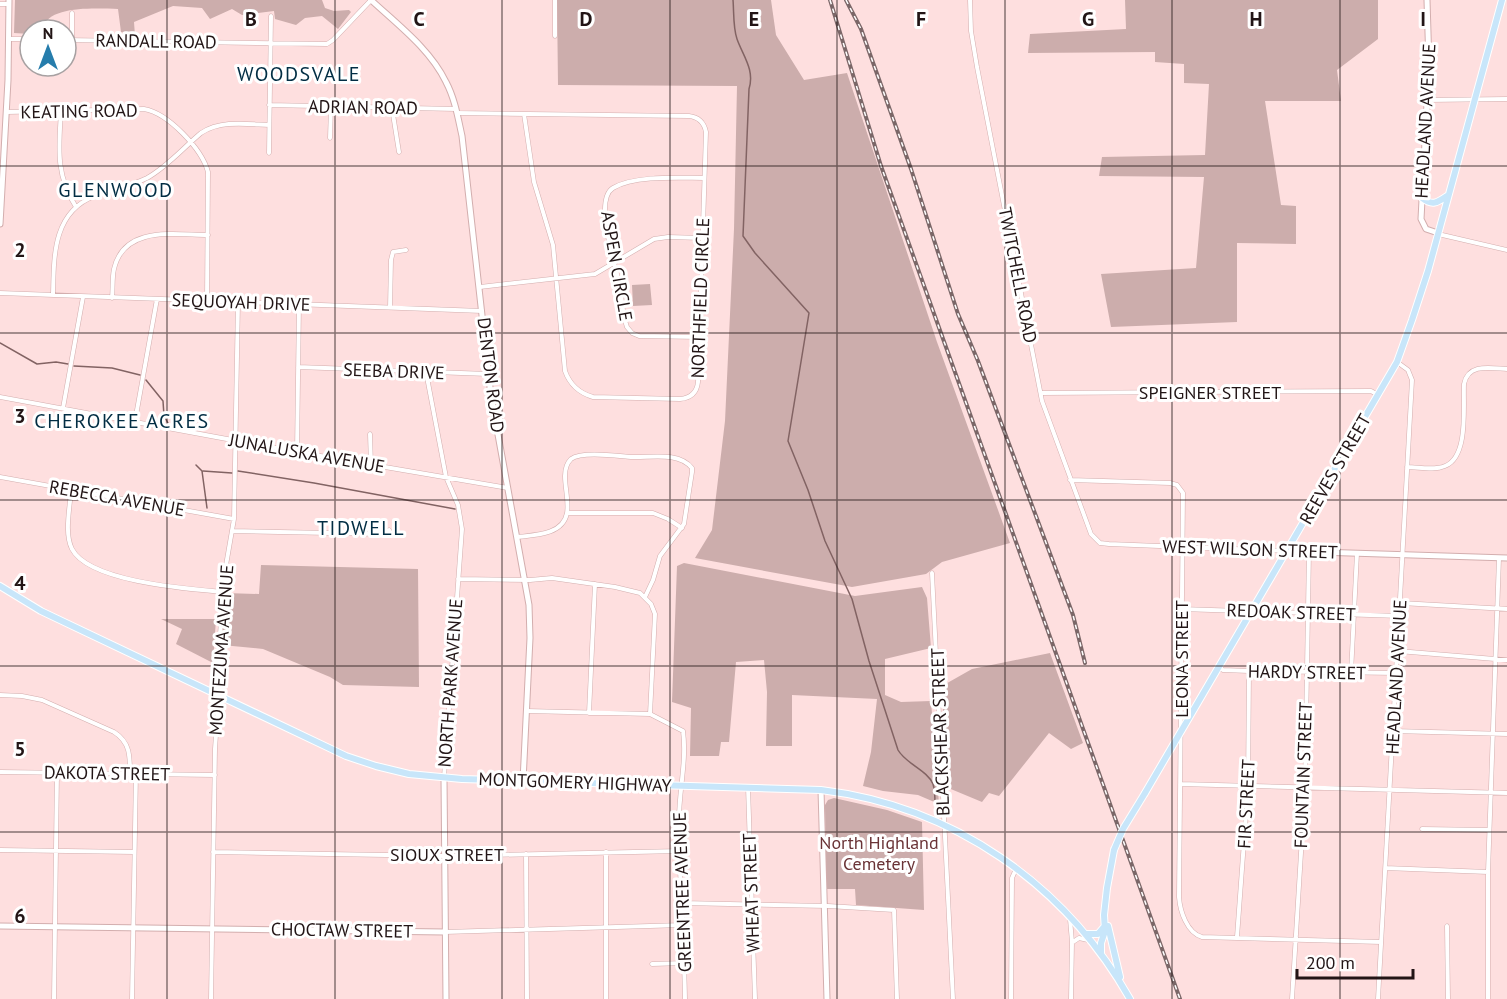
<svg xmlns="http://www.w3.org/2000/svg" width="1507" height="999" font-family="'PT Sans',sans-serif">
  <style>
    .green { fill: #ccadac }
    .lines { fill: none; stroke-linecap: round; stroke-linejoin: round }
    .stream { stroke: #826363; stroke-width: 1.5 }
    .street-casing { stroke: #d3aeae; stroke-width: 5 }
    .secondary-casing { stroke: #d3aeae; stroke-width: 7 }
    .primary-casing { stroke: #fff; stroke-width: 8 }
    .street { stroke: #fff; stroke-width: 4 }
    .secondary { stroke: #fff; stroke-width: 5 }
    .primary { stroke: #c8e6fa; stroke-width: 6 }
    .rail-casing { stroke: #7b6768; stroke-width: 4 }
    .rail { stroke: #fff; stroke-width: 1.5; stroke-dasharray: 4.5; stroke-linecap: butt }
    .primary-bridge-casing { stroke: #fff; stroke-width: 8; stroke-linecap: butt }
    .primary-bridge { stroke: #c8e6fa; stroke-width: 6 }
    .grid { fill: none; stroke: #221516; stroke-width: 1.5; stroke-opacity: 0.55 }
    .labels { text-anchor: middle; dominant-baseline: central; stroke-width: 6; stroke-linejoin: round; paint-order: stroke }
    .street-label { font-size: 18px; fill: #221516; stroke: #fff }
    .park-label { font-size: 18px; fill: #6a3336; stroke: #fff }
    .neighbourhood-label { font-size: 20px; letter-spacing: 1.5px; fill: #022d43; stroke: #fff }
    .grid-label { font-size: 20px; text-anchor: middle; font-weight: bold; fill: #221516; stroke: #fff; stroke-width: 6; stroke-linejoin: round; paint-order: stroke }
  </style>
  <rect width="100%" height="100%" fill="#fedfdf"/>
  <path class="green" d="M15,0H322L325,8L334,11L349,10L351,12L338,29L322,16L305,18L296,25L275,19L274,11L242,15L232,9L210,19L202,8L173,6L134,22L135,36L121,32L118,9C99,9 46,4 43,30H30V34L14,33Z
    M557,0H771L776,35L804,80L847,73L937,342L1010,543L942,562L926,574L852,587L695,558L712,530L725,421L734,229L737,86L558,85Z
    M1125,0H1378V39L1337,70L1341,101H1265L1281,205L1296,206V244L1237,243V322L1111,327L1101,274L1196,268L1204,177L1099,176L1102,157L1205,155L1209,84L1184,83V64L1155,62V52L1028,53L1030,34L1126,29Z
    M650,284L652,305L633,306L632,285Z
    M684,563L855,596L922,587L927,598L931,648L885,659V695L901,702L931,701L939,804L918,795L883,791L863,786L871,752L877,699L792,695V746H766L767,692L764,660L736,662L729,742H721L719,756H690L691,708L672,702L677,566Z
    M261,565L418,569L419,687L343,685L330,677L263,649L222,645L225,593L259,594Z
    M161,619H216L213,663L176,644L182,629Z
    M1050,653L1083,743L1071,749L1049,733L999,796L989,793L982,802L946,787L942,686L972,669Z
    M834,798L887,810L922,822L924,910L856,905L855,889H826L825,805L828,800Z"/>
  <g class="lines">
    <path class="stream" d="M733,0C734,12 733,28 737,39C743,56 755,70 749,89L743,236L755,253L809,313L788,441L808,490L825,541L852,599L869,661L898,750C906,764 927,770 933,784C935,790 935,798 935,804
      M0,343L37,364L56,362L68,364
      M74,366L112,368L140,375
      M146,380L163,401L164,416L168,423
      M196,465L202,471L207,508
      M203,471L232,473
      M238,471L314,483L455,509"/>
    <defs>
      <path id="street" d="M555,0V36
        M970,0L971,31L977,67L1042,401L1091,534L1100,543L1109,544L1286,551
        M0,4H9
        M72,13V40
        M9,39H30
        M66,40L327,44L333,40L371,0
        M1428,100L1507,99
        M269,105L456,109
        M392,108L399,152
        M61,111C59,147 55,174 76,207
        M7,112L144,109C168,113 202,149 208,172L207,301
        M457,113L689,116C698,117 704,122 706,132L698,382C697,392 691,398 680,399L593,397C579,393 570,385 565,371L553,245L534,182L524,114
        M330,138L331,107
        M269,153L271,16
        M1438,234L1507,250
        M480,287L595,274L654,239L668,237L702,238
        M0,293L482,311
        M53,295C54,258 52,212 95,196C112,189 131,186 147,178C167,167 183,148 201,133C221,120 246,124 269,125
        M112,298C113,288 112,278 114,269C124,225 175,235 208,235
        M390,308L391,260L393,252L406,250
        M700,337L639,336L632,333L627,327C622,314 622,299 620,286C616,267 593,200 613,188C635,175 680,178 704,178
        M298,367L488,374
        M426,372L446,477L458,505L462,529L444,777
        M1041,393L1371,391L1378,395
        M0,397L297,452L508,488
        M63,408L83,297
        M135,421L157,299
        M370,434L371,465
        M297,452L299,304
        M1407,467C1419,467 1434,471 1445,466C1469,457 1463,406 1464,384C1468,363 1490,368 1507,369
        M0,477L234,519
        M1070,480L1170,483L1177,485L1183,493L1179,897C1180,911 1187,933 1202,937L1381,942
        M71,490C70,508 64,533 72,549C89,582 189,589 223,592
        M567,513H653L668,519L682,528
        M232,531L380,534L389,530
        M517,537C535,535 563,535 567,513C569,502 565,488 565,476C565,470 566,464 571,459C582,451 617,456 631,457C650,458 678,451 692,468V472L684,524L660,556L653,580L645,597
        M932,573L953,999
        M458,579L530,580L552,578L615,587L640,593L651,604L655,614L650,714
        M1401,603L1507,609
        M1181,609L1400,616
        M1398,651L1507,660
        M1219,668L1223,670L1249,671L1397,673
        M1351,673L1357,553
        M0,695L22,696L42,700L114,732C130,742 130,756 130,773
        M527,711L650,714L683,731C687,760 679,790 679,819C679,879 684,939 685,999
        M589,713L595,584
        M1393,731L1507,734
        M0,772L215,775
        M1180,784L1507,793
        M748,787L755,999
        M1422,829L1489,830
        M0,850L134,852
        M213,852L445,856L680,851
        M606,852V999
        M526,854L527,999
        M1385,868L1488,872
        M682,903L828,906L894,910L897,999
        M1070,919L1072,942L1071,999
        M1447,926L1448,999
        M445,932L683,925
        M1237,937L1248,787L1249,671
        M1073,942L1079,938L1088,940
        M652,964L685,963
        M54,999L57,772
        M132,999L136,773
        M211,999L215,749L218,706L216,685L225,571L234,519L238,302
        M1011,999L1012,878L1016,869
        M1292,999L1305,788L1309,551
        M1378,999L1412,380L1408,370L1397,362
        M1488,999V872L1499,558"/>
      <path id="secondary" d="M371,0C398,25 430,49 446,82C455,99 458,118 462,136L491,396L529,605L530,638L523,781
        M1427,0L1429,65L1421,219L1426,229L1438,233
        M0,224L8,80L9,0
        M1287,551L1507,558
        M444,778L446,999
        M821,790L827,999
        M0,926L445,932"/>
      <path id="primary" d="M1422,198C1432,206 1437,203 1447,196
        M0,586L41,611L346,756L376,766L409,774L462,779L821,790C953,806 1065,884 1130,999
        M1145,793L1397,362L1412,320L1428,271L1502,0
        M1108,926L1120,977
        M1087,934H1098L1104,927
        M1101,953V943L1105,931L1104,915L1107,888L1114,850"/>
    </defs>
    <use href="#street" class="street-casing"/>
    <use href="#secondary" class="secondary-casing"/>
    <use href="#primary" class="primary-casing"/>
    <use href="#street" class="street"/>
    <use href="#secondary" class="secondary"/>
    <use href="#primary" class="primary"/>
    <defs>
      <path id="rail" d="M830,0L881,166L1180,999
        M846,0L861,29L911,169L958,314L978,361L1073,615L1085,663"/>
    </defs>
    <use href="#rail" class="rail-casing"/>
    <use href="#rail" class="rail"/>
    <defs>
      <path id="primary-bridge" d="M1114,850L1123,829L1145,793"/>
    </defs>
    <use href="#primary-bridge" class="primary-bridge-casing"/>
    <use href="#primary-bridge" class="primary-bridge"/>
  </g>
  <path class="grid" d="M167,0V999M335,0V999M502,0V999M670,0V999M837,0V999M1005,0V999M1172,0V999M1340,0V999M0,166H1507M0,333H1507M0,500H1507M0,666H1507M0,832H1507"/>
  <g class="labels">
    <g class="street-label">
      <text transform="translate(156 41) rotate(1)">RANDALL ROAD</text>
      <text transform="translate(363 107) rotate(1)">ADRIAN ROAD</text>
      <text transform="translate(79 111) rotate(-1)">KEATING ROAD</text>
      <text transform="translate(1425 121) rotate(-87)">HEADLAND AVENUE</text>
      <text transform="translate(617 266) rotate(80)">ASPEN CIRCLE</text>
      <text transform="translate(1018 275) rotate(79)">TWITCHELL ROAD</text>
      <text transform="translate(700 298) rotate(-88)">NORTHFIELD CIRCLE</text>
      <text transform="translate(241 302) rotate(2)">SEQUOYAH DRIVE</text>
      <text transform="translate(394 371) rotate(2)">SEEBA DRIVE</text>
      <text transform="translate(491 375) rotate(83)">DENTON ROAD</text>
      <text x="1210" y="392">SPEIGNER STREET</text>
      <text transform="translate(307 453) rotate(10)">JUNALUSKA AVENUE</text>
      <text transform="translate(1335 469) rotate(-60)">REEVES STREET</text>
      <text transform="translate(117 498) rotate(10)">REBECCA AVENUE</text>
      <text transform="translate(1250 549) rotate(2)">WEST WILSON STREET</text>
      <text transform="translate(1291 612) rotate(2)">REDOAK STREET</text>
      <text transform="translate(221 650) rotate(-86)">MONTEZUMA AVENUE</text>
      <text transform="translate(1181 659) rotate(-90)">LEONA STREET</text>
      <text transform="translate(1307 672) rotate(1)">HARDY STREET</text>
      <text transform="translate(1396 677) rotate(-87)">HEADLAND AVENUE</text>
      <text transform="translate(450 683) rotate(-86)">NORTH PARK AVENUE</text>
      <text transform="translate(940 732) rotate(-92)">BLACKSHEAR STREET</text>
      <text transform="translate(107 773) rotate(1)">DAKOTA STREET</text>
      <text transform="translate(1303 775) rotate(-88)">FOUNTAIN STREET</text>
      <text transform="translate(575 782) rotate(2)">MONTGOMERY HIGHWAY</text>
      <text transform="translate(1246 804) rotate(-87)">FIR STREET</text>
      <text x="447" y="854">SIOUX STREET</text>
      <text transform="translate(682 892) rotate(-92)">GREENTREE AVENUE</text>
      <text transform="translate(751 893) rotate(-92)">WHEAT STREET</text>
      <text transform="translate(342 930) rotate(1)">CHOCTAW STREET</text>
    </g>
    <g class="park-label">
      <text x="879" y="842">North Highland<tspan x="879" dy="21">Cemetery</tspan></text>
    </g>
    <g class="neighbourhood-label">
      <text x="299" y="74">WOODSVALE</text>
      <text x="116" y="190">GLENWOOD</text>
      <text x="122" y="421">CHEROKEE ACRES</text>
      <text x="361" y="528">TIDWELL</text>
    </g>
  </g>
  <g class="grid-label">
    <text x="251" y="26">B</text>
    <text x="419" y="26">C</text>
    <text x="586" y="26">D</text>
    <text x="754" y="26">E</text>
    <text x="921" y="26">F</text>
    <text x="1088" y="26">G</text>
    <text x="1256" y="26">H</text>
    <text x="1423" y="26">I</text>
    <text x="20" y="257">2</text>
    <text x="20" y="423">3</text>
    <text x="20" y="590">4</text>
    <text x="20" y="756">5</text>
    <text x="20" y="923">6</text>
  </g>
  <g transform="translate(48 48)"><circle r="28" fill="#ffffff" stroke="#a7a1a2" stroke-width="1.5"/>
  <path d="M0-4.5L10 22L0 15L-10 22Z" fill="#267dac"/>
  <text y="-9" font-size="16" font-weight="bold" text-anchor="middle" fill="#221516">N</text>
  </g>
  <path d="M1297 969v9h116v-9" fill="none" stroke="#221516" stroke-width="3"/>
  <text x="1306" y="969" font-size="18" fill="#221516" stroke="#ffffff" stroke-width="4.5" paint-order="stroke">200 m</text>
</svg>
